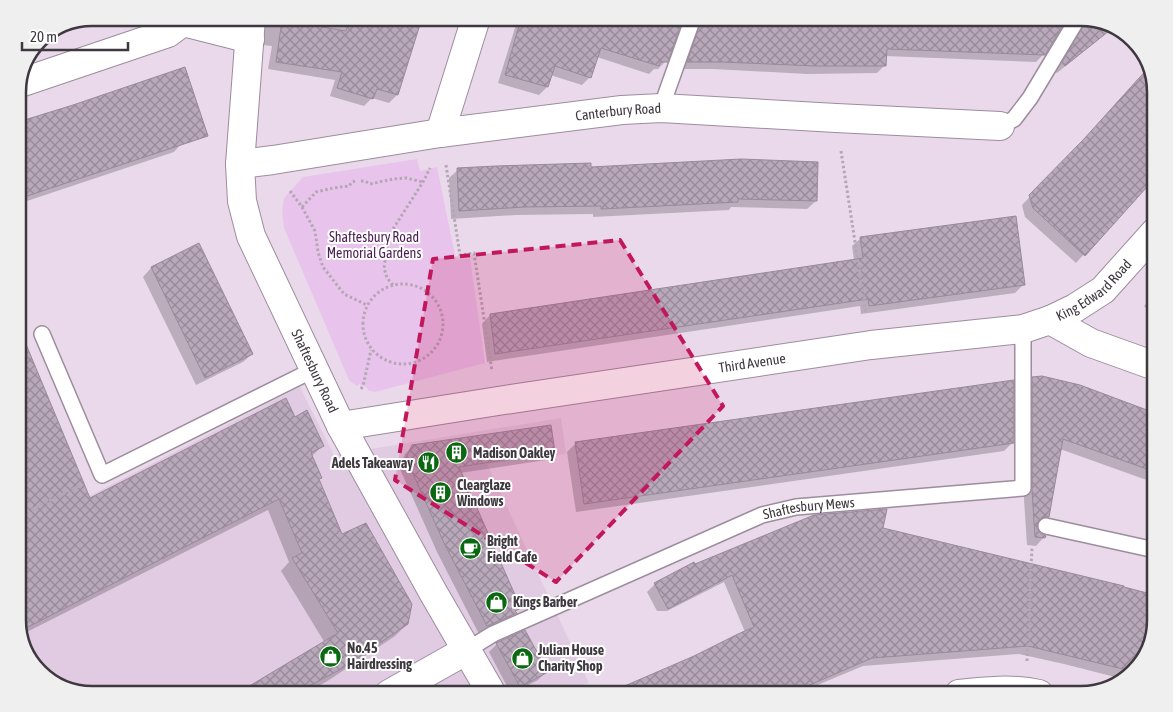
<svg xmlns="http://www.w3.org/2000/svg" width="1173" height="712" font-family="'Asap Condensed',sans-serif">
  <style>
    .built { fill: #e1cbe3 }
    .park { fill: #e8c4ec }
    .shadow { fill: #0003 }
    .building { fill: url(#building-cross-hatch); stroke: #99899a }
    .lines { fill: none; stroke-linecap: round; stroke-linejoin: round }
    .service-casing { stroke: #9c8d9d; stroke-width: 18 }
    .minor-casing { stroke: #9c8d9d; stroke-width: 30 }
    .path { stroke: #b4a6b5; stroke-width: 3; stroke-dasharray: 2.5 2.5; stroke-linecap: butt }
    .service { stroke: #fff; stroke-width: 15 }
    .minor { stroke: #fff; stroke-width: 28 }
    .marked { fill: #c2185b; fill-opacity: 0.2; stroke: #c2185b; stroke-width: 4; stroke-dasharray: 10 6; stroke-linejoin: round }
    .labels { text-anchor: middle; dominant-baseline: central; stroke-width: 4; stroke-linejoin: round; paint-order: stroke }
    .street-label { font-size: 14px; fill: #3e383f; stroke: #fff }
    .park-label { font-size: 14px; fill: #4d1e53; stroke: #fff }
    .poi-label { font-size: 14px; font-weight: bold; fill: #3e383f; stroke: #fff; text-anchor: start }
    .rim { fill: none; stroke: #3e383f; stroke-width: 2.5 }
  </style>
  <defs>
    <pattern id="building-cross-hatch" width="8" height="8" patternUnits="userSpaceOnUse" patternTransform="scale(1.25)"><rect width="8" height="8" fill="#b8a8ba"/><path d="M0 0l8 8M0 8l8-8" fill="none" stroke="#978a99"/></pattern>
  </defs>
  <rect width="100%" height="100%" fill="#ead9eb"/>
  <path class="built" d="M300,387L334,455L561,418L566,454L487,464L589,683L557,694H92L55,684L28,657L18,624V533Z"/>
  <path class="park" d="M417,159L420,171L437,167L456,260L470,258L485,363L375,392L367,390L368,388L359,384L357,386L349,380L284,228L282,211L284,198L303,177Z"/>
  <path class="shadow" d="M92,18H97L72,26Z
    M267,18H420L397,95L389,103L372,98L364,106L330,96L335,80L268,69L272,46L262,45Z
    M518,18H682L666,61L658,69H654L649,74L597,57L590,77L582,85L550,75L547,87L539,95L498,83Z
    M689,18H1066L1044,54L1036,62L885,56V65L877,73L807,74L713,69H680Z
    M1081,18L1114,26L1057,73L1055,71L1078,32Z
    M1149,68L1155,88V176L1076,263L1025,217L1022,205L1075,150Z
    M74,106L182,143L174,152L18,204V123Z
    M590,168L816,201L807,209L731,207L729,210L593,217V214L516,215L451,219L449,178L458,170Z
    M861,238L1024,284L1015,293L861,314L860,306L487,362L482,324L490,315L854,260L852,246Z
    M199,245L252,354L243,362L196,385L143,277L151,268Z
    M1155,293V317L1144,306Z
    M18,326L89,500L295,419L322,446L311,457L318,480L342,536L407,624L395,636L326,682L302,694H239L325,643L281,571L289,562L268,510L21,635L18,624Z
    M1033,378L1080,387L1155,414V483L1060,449L1048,517L1040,525H1036V530L1044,537L1036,546L1027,545L1024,499V387Z
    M576,443H1012L1004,451L576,512L567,452Z
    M413,446L554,451L546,460L460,473L520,607L507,621L479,634L437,552L399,467L405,454Z
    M881,529L1155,596V620L1145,657L1123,679L1064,664L1019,654L863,666L796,694H609L695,657L745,632L724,582L667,611H657L647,592L655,584L694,566Z
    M497,644L546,672L538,680L511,694L489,652Z
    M152,687L157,694H139Z
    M449,689L464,694H440Z"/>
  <path class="building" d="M350,18H422L398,95L377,89L373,99L337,88L342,72L276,62L282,20L346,31Z
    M521,18H683L668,62H660L659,66L601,48L591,78L555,66L548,87L505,75Z
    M702,18H1067L1045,55L887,49L886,66H815L722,62H687Z
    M1087,19L1114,27L1065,66L1062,62Z
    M185,67L208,136L18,199V122L73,105Z
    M1149,67L1155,88V178L1085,256L1033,208L1029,195L1083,140Z
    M741,159L818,162L817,201L738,199V202L601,209V206L525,207L459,211L457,168L496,166L591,163V167Z
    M1016,216L1025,285L869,306L868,299L495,354L490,314L863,258L860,237Z
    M199,243L253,354L205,378L151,267Z
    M18,325L90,498L286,398L295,417L307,410L324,446L311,453L322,478L319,479L342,534L366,523L412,604L408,624L341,669L294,694H236L338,633L292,558L302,553L279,499L20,631L18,624Z
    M1042,376L1080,385L1155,413V472L1063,439L1049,517H1043L1039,520L1037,524V529L1040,533L1046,536L1045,538L1035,537L1032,490V377Z
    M1014,380V443L584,504L575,442Z
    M551,425L555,452L459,467L508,579L521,608L515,611L517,613L487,626L444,543L406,458L412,445Z
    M887,509L883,528L1124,586V587L1155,595L1156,620L1145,657L1131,671L1028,646L872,658L789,694H606L694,656L738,634L754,627L732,575L668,609L654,583L694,562L695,564L814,515Z
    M525,630L548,672L520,687L496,643Z"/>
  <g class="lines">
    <defs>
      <g id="service">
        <path d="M661,108L693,18"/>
        <path d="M1000,126L1014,119L1030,98L1078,18"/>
        <path d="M42,334L102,475L315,369"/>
        <path d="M1046,526L1155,550"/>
        <path id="s1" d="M467,650L493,634L762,515L796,507L1023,488V329"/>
      </g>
      <g id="minor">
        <path id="s2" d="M251,18L240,164L242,201L251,236L341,426L434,594L492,694"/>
        <path d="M20,83L168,33L183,22L250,39"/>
        <path d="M440,133L476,18"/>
        <path id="s3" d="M240,164L273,160L440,133L622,110L661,108L836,118L1000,126"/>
        <path d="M1050,320L1091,343L1155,366"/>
        <path id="s4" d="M341,426L498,401L871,345L1023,329L1050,320L1075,308L1103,290L1155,232"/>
        <path d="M389,694L467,650"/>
        <path d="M959,694C984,691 1013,688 1039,694"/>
      </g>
    </defs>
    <use href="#service" class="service-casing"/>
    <use href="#minor" class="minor-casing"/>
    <path class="path" d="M841,151L866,313
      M446,165L460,255L474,253L492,371
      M361,181H365L370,184L393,179L406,178L423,182
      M290,191L302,207L315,231L318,252L323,267L344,294L367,305
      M302,207L316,192L333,188L349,186L352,182L355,181
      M363 324a40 40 0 1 1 80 0a40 40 0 1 1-80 0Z
      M393,285L387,278L384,268L387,247L393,229L423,182L430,168
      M361,389L363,386L371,350
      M18,516L79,486
      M1027,661L1032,547"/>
    <use href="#service" class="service"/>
    <use href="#minor" class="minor"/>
  </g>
  <path class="marked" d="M620,240L723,406L556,582L395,480L433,259Z"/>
  <defs>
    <symbol id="building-disc" viewBox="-11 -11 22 22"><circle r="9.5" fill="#0a6811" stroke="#fff"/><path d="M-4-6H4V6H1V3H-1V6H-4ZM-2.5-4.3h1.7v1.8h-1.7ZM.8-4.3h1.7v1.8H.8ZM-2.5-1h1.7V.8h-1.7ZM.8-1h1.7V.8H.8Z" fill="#fff"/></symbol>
    <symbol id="restaurant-disc" viewBox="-11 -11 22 22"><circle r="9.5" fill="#0a6811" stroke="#fff"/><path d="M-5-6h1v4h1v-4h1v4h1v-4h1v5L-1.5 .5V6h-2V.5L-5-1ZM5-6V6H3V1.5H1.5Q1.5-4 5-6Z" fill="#fff"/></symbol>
    <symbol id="cafe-disc" viewBox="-11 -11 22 22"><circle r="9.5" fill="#0a6811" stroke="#fff"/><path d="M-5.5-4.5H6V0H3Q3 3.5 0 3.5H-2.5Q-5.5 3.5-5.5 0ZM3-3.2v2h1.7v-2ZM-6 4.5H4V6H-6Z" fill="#fff"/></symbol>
    <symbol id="shop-disc" viewBox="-11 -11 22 22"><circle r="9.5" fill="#0a6811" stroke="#fff"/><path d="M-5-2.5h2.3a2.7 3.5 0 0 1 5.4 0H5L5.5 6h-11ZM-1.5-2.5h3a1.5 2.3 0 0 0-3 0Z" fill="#fff"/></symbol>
  </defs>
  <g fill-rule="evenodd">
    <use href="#building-disc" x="444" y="440" width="25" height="25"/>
    <use href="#restaurant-disc" x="416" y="450" width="25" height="25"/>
    <use href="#building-disc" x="428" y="480" width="25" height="25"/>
    <use href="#cafe-disc" x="458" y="536" width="25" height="25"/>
    <use href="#shop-disc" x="484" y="590" width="25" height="25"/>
    <use href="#shop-disc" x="318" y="644" width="25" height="25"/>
    <use href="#shop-disc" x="510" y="646" width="25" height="25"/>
  </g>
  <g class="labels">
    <g class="street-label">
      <text stroke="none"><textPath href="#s3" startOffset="382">Canterbury Road</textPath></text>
      <text stroke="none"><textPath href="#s4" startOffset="771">King Edward Road</textPath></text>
      <text stroke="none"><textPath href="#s4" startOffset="416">Third Avenue</textPath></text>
      <text stroke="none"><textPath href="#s2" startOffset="369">Shaftesbury Road</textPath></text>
      <text stroke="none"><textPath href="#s1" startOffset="372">Shaftesbury Mews</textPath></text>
    </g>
    <g class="park-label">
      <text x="374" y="237">Shaftesbury Road<tspan x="374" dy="16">Memorial Gardens</tspan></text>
    </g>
    <g class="poi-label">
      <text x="473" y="453">Madison Oakley</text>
      <text x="413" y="463" text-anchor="end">Adels Takeaway</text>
      <text x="457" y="485">Clearglaze<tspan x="457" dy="16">Windows</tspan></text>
      <text x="487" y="541">Bright<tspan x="487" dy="16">Field Cafe</tspan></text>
      <text x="513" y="602">Kings Barber</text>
      <text x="347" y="648">No.45<tspan x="347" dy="16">Hairdressing</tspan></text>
      <text x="538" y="650">Julian House<tspan x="538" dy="16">Charity Shop</tspan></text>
    </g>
  </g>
  <path d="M0 0H1173V712H0ZM92 26H1081A66 66 0 0 1 1147 92V620A66 66 0 0 1 1081 686H92A66 66 0 0 1 26 620V92A66 66 0 0 1 92 26Z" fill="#f0eff0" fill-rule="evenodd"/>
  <path class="rim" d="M92 26H1081A66 66 0 0 1 1147 92V620A66 66 0 0 1 1081 686H92A66 66 0 0 1 26 620V92A66 66 0 0 1 92 26Z"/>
  <path d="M22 42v8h106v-8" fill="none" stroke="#3e383f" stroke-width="2.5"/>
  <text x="30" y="42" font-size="15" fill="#3e383f" stroke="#ffffff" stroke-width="4" paint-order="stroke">20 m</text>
</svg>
